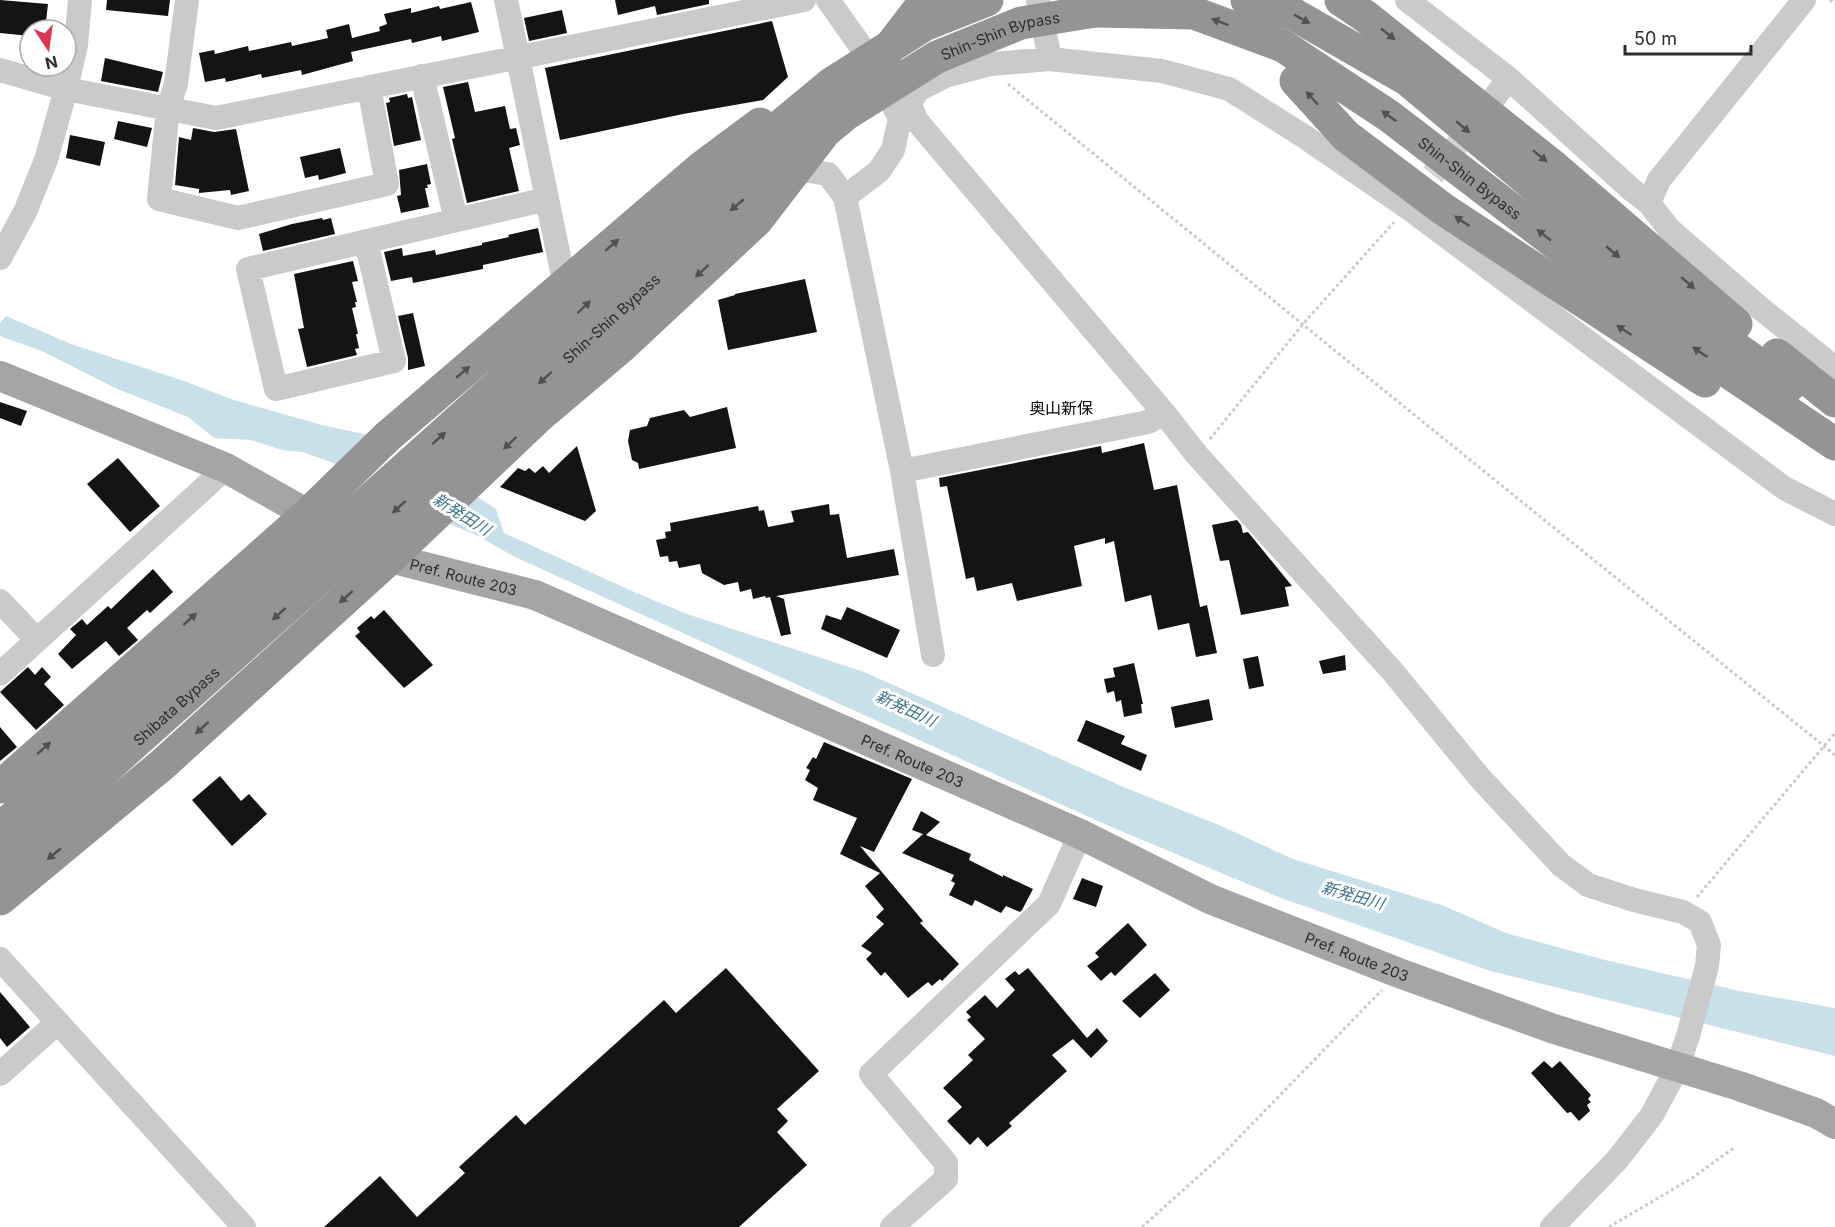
<svg xmlns="http://www.w3.org/2000/svg" width="1835" height="1227" font-family="Inter,'Noto Sans JP',sans-serif">
  <style>
    .water { fill: #c8e0ea }
    .building { fill: #141414 }
    .lines { fill: none; stroke-linecap: round; stroke-linejoin: round }
    .minor-tunnel { stroke: #d5d5d5; stroke-width: 24; stroke-dasharray: 24 12; stroke-linecap: butt }
    .path { stroke: #cacaca; stroke-width: 3; stroke-dasharray: 3 3; stroke-linecap: butt }
    .minor { stroke: #cacaca; stroke-width: 24 }
    .major { stroke: #a5a5a5; stroke-width: 30 }
    .highway { stroke: #949494; stroke-width: 33 }
    .highway-bridge { stroke: #949494; stroke-width: 33 }
    .oneway { fill: #515151 }
    .labels { text-anchor: middle; dominant-baseline: central; stroke-width: 6; stroke-linejoin: round; paint-order: stroke }
    .street-label { font-size: 15px; fill: #2d2d2d; stroke: #fff }
    .neighbourhood-label { font-size: 16px; fill: #000; stroke: #fff }
    .water-label { font-size: 16px; font-style: italic; fill: #3f758c; stroke: #fff }
  </style>
  <rect width="100%" height="100%" fill="#fff"/>
  <path class="water" d="M6,316L71,344L184,381L234,400L322,425L369,435L336,464L303,452L282,450L251,440L214,438L188,417L115,388L44,352L0,336V323Z
    M476,496L496,509L504,533L641,595L687,614L864,672L1126,788L1219,825L1293,859L1444,906L1506,933L1605,960L1740,991L1835,1008V1056L1490,971L1281,898L1109,826L515,557L478,536L445,522Z"/>
  <path class="building" d="M0,0L48,4L45,30H30V36L0,33Z
    M107,0H170L168,16L106,10Z
    M615,0H709V4L657,15L655,6L618,15Z
    M471,2L479,32L442,41L441,36L412,43L411,39L351,52L353,61L302,75L301,70L262,78L261,74L226,82L225,78L205,82L199,53L214,50L215,54L248,46L249,51L291,42L292,46L328,38L326,30L349,24L352,38L380,31L379,27L387,24L384,14L411,8V13L439,6L440,9Z
    M562,10L567,33L529,41L524,18Z
    M772,21L788,77L763,100L683,114L560,140L545,68Z
    M105,58L163,72L158,92L101,81Z
    M468,82L475,112L505,106L510,129L516,128L520,145L509,148L519,191L467,203L452,139L455,138L443,87Z
    M407,94L408,98L412,97L421,140L394,146L386,103L390,102L389,98Z
    M118,121L152,128L147,147L114,139Z
    M193,128L214,132L236,129L249,191L231,195L230,190L199,193V189L175,185L179,137L191,140Z
    M70,135L105,142L100,166L66,158Z
    M340,148L346,173L319,180L318,175L305,178L300,157Z
    M427,164L431,184L427,185L428,188H425L429,207L401,213L397,196L401,195L399,170Z
    M322,218L323,220L331,218L335,234L263,251L259,234L292,224Z
    M538,228L543,252L483,265V269L413,283L412,277L391,281L384,252L402,248L403,256L435,250L436,255L482,245V243L509,237L508,235Z
    M353,261L358,281L352,282L357,302H355L356,307L352,308L358,334H356L359,348L355,349L357,355L307,367L298,329L304,328L294,274Z
    M805,279L817,332L728,350L718,300L735,295V294Z
    M413,313L425,366L408,370V358L398,316Z
    M0,402L27,411L21,426L0,418Z
    M727,407L736,448L639,469L638,463L632,460L628,441L630,430L647,426L650,418L684,410L690,417Z
    M1144,443L1154,490L1177,485L1200,607L1207,605L1217,653L1196,657L1189,623L1158,630L1151,595L1125,602L1114,541L1105,544V538L1074,546L1082,586L1017,601L1012,583L977,591L974,577L966,579L947,486L940,487L939,478L1101,446L1102,453Z
    M577,446L596,511L585,521L500,487L518,468L525,471L529,468L535,473L543,466L549,473Z
    M118,458L160,506L130,532L87,484Z
    M829,504L830,515L839,514L847,558L894,549L899,575L776,596L784,599L791,634L781,636L770,597L766,598L765,596L753,599L751,589L740,592L738,582L724,585L702,573L700,564L679,568L677,561L669,562L668,556L660,557L656,540L666,538L665,532L671,531L670,523L758,506L759,511L764,510L768,527L794,522L791,511Z
    M1237,520L1241,525L1243,533L1248,532L1292,586L1285,587L1289,606L1241,615L1229,560L1220,561L1212,525Z
    M153,569L173,592L150,613L147,610L127,628L138,640L119,656L106,641L72,669L58,654L76,635L70,629L82,619L87,625L108,606L111,609Z
    M847,607L900,630L887,658L821,629L826,615L841,620Z
    M384,610L433,665L404,688L355,636L360,632L357,628L371,616L374,619Z
    M1345,655L1346,670L1323,674L1319,661Z
    M1258,656L1264,686L1249,689L1243,659Z
    M1134,663L1143,704H1141L1142,713L1124,717L1121,700L1116,702L1114,691L1107,693L1104,679L1115,677L1113,668Z
    M28,667L35,675L42,667L51,677L44,684L64,705L36,730L0,692Z
    M1209,699L1213,720L1175,728L1171,707Z
    M1086,720L1125,736L1121,744L1147,755L1141,771L1077,741Z
    M0,727L17,747L0,761Z
    M824,742L912,779L874,852L860,846L923,921L920,923L959,964L942,981L940,979L932,986L928,982L908,998L885,972L881,976L866,959L872,953L861,946L884,924L876,917L884,909L865,886L880,873L840,854L857,818L813,800L818,788L805,780L810,770L806,768L813,757L816,759Z
    M220,776L241,801L249,794L267,814L232,846L192,800Z
    M921,811L940,822L926,835L971,854L969,860L1003,877V875L1033,889L1022,910L1020,912L1006,906L1001,913L975,900L972,906L949,895L955,883L951,881L954,875L902,853L923,834L912,830Z
    M1082,878L1103,886L1096,907L1073,899Z
    M1128,923L1147,945L1115,976L1111,972L1101,981L1087,966L1099,957L1095,953Z
    M726,968L819,1071L777,1109L788,1121L777,1132L807,1165L739,1227H324L380,1176L417,1217L465,1173L459,1167L516,1115L525,1125L664,1000L676,1013Z
    M1028,968L1087,1038L1097,1028L1108,1041L1091,1058L1073,1039L1052,1055L1067,1071L1009,1123L1012,1126L987,1147L978,1137L970,1145L947,1121L962,1107L943,1088L973,1060L968,1055L985,1039L967,1020L971,1017L966,1012L985,995L997,1008L1015,990L1005,979L1015,971L1019,975Z
    M1155,973L1170,990L1140,1018L1122,1001Z
    M0,992L30,1027L7,1047L0,1038Z
    M1544,1061L1552,1068L1560,1061L1591,1095L1588,1099L1591,1102L1587,1105L1590,1111L1579,1121L1571,1112L1567,1113L1531,1073Z"/>
  <g class="lines">
    <path class="minor-tunnel" d="M1410,203L1479,118"/>
    <path class="path" d="M1830,0L1835,4
      M1008,84L1328,345L1835,755
      M1210,439L1303,324L1394,222
      M1697,897L1835,733
      M1142,1227L1220,1157L1382,990
      M1609,1227L1692,1178L1735,1147"/>
    <path class="minor" d="M187,0L176,84L168,108L159,199L238,218L387,184L369,87
      M506,0L565,286
      M828,0L862,48L900,118L893,150L879,171L845,197
      M1038,0L1050,59
      M1407,0L1508,78L1632,190L1649,203L1669,229L1760,308L1835,368
      M0,70L66,89L216,118L804,0
      M422,76L456,220
      M1495,97L1508,78
      M910,103L916,120L1164,413L1197,455L1393,672L1480,778L1561,865L1588,885L1634,900L1683,912L1700,922L1709,945L1707,966L1688,1036L1677,1068L1652,1115L1617,1160L1552,1227
      M902,115L918,90L945,76L991,64L1050,59L1162,71L1229,89L1305,137L1407,207L1784,488L1835,514
      M796,169L828,174L845,197L902,471L933,655
      M1649,203L1659,180L1804,0
      M366,241L394,361L276,389L248,269L547,199
      M0,258L25,212L46,160L66,89L76,45L80,0
      M902,471L1148,422L1164,413
      M0,601L37,640
      M0,674L226,468
      M0,959L244,1227
      M0,1074L57,1023
      M892,1227L946,1179V1163L871,1074L1049,904L1080,834"/>
    <g class="major">
      <path d="M0,376L226,468L327,525"/>
      <path id="s1" d="M372,549L390,558L535,595L1080,834L1210,899L1399,973L1554,1029L1739,1086L1816,1113L1835,1124"/>
    </g>
    <g class="highway">
      <path d="M1247,0L1295,15L1408,80L1684,311L1789,386"/>
      <path d="M1341,0L1365,16L1554,167L1736,324"/>
      <path id="s2" d="M1095,11L1194,13L1283,46L1389,116L1690,346L1835,444"/>
      <path d="M1296,81L1346,136L1443,209L1705,381"/>
      <path d="M1777,355L1835,401"/>
      <path d="M0,787L308,514L387,437L701,168L760,124"/>
      <path d="M0,829L333,533"/>
      <path id="s3" d="M0,866L113,762L354,547"/>
      <path d="M0,899L163,764L390,558L537,418L621,347L757,220L926,0"/>
    </g>
    <g class="highway-bridge">
      <path d="M333,533L574,317L709,185L831,84L924,25L987,0"/>
      <path id="s4" d="M354,547L594,334L730,210L846,114L937,57L1021,23L1095,11"/>
    </g>
  </g>
  <defs><path id="oneway-solid" d="M-6-.8H1V-3.2L6.5 0L1 3.2V.8H-6Z" transform="scale(1.5)"/></defs>
  <g class="oneway">
    <use href="#oneway-solid" transform="translate(1302 19) rotate(29)"/>
    <use href="#oneway-solid" transform="translate(1220 22) rotate(-159)"/>
    <use href="#oneway-solid" transform="translate(1388 34) rotate(39)"/>
    <use href="#oneway-solid" transform="translate(1312 98) rotate(-132)"/>
    <use href="#oneway-solid" transform="translate(1389 116) rotate(-144)"/>
    <use href="#oneway-solid" transform="translate(1463 127) rotate(40)"/>
    <use href="#oneway-solid" transform="translate(1540 156) rotate(39)"/>
    <use href="#oneway-solid" transform="translate(737 205) rotate(140)"/>
    <use href="#oneway-solid" transform="translate(1462 221) rotate(-146)"/>
    <use href="#oneway-solid" transform="translate(1544 235) rotate(-142)"/>
    <use href="#oneway-solid" transform="translate(612 245) rotate(-41)"/>
    <use href="#oneway-solid" transform="translate(1613 252) rotate(40)"/>
    <use href="#oneway-solid" transform="translate(702 271) rotate(137)"/>
    <use href="#oneway-solid" transform="translate(1688 283) rotate(41)"/>
    <use href="#oneway-solid" transform="translate(584 307) rotate(-44)"/>
    <use href="#oneway-solid" transform="translate(1624 330) rotate(-147)"/>
    <use href="#oneway-solid" transform="translate(1700 352) rotate(-146)"/>
    <use href="#oneway-solid" transform="translate(463 372) rotate(-40)"/>
    <use href="#oneway-solid" transform="translate(545 378) rotate(138)"/>
    <use href="#oneway-solid" transform="translate(439 438) rotate(-42)"/>
    <use href="#oneway-solid" transform="translate(510 443) rotate(136)"/>
    <use href="#oneway-solid" transform="translate(399 507) rotate(138)"/>
    <use href="#oneway-solid" transform="translate(346 597) rotate(138)"/>
    <use href="#oneway-solid" transform="translate(279 614) rotate(138)"/>
    <use href="#oneway-solid" transform="translate(190 619) rotate(-42)"/>
    <use href="#oneway-solid" transform="translate(202 728) rotate(138)"/>
    <use href="#oneway-solid" transform="translate(44 748) rotate(-42)"/>
    <use href="#oneway-solid" transform="translate(54 854) rotate(140)"/>
  </g>
  <g class="labels">
    <g class="street-label">
      <text stroke="none"><textPath href="#s4" startOffset="830">Shin-Shin Bypass</textPath></text>
      <text stroke="none"><textPath href="#s2" startOffset="423">Shin-Shin Bypass</textPath></text>
      <text stroke="none"><textPath href="#s4" startOffset="344">Shin-Shin Bypass</textPath></text>
      <text stroke="none"><textPath href="#s1" startOffset="96">Pref. Route 203</textPath></text>
      <text stroke="none"><textPath href="#s3" startOffset="238">Shibata Bypass</textPath></text>
      <text stroke="none"><textPath href="#s1" startOffset="582">Pref. Route 203</textPath></text>
      <text stroke="none"><textPath href="#s1" startOffset="1068">Pref. Route 203</textPath></text>
    </g>
    <g class="neighbourhood-label">
      <text x="1061" y="408">奥山新保</text>
    </g>
    <g class="water-label">
      <text transform="translate(462 514) rotate(32)">新発田川</text>
      <text transform="translate(906 708) rotate(25)">新発田川</text>
      <text transform="translate(1353 895) rotate(16)">新発田川</text>
    </g>
  </g>
  <g transform="translate(48 48) rotate(167)"><circle r="28" fill="#ffffff" stroke="#ababab" stroke-width="1.5"/>
  <path d="M0-4.5L10 22L0 15L-10 22Z" fill="#de3552"/>
  <text y="-9" font-size="16" font-weight="bold" text-anchor="middle" fill="#2d2d2d">N</text>
  </g>
  <path d="M1625 45v9h126v-9" fill="none" stroke="#2d2d2d" stroke-width="3"/>
  <text x="1634" y="45" font-size="18" fill="#2d2d2d" stroke="#ffffff" stroke-width="4.5" paint-order="stroke">50 m</text>
</svg>
